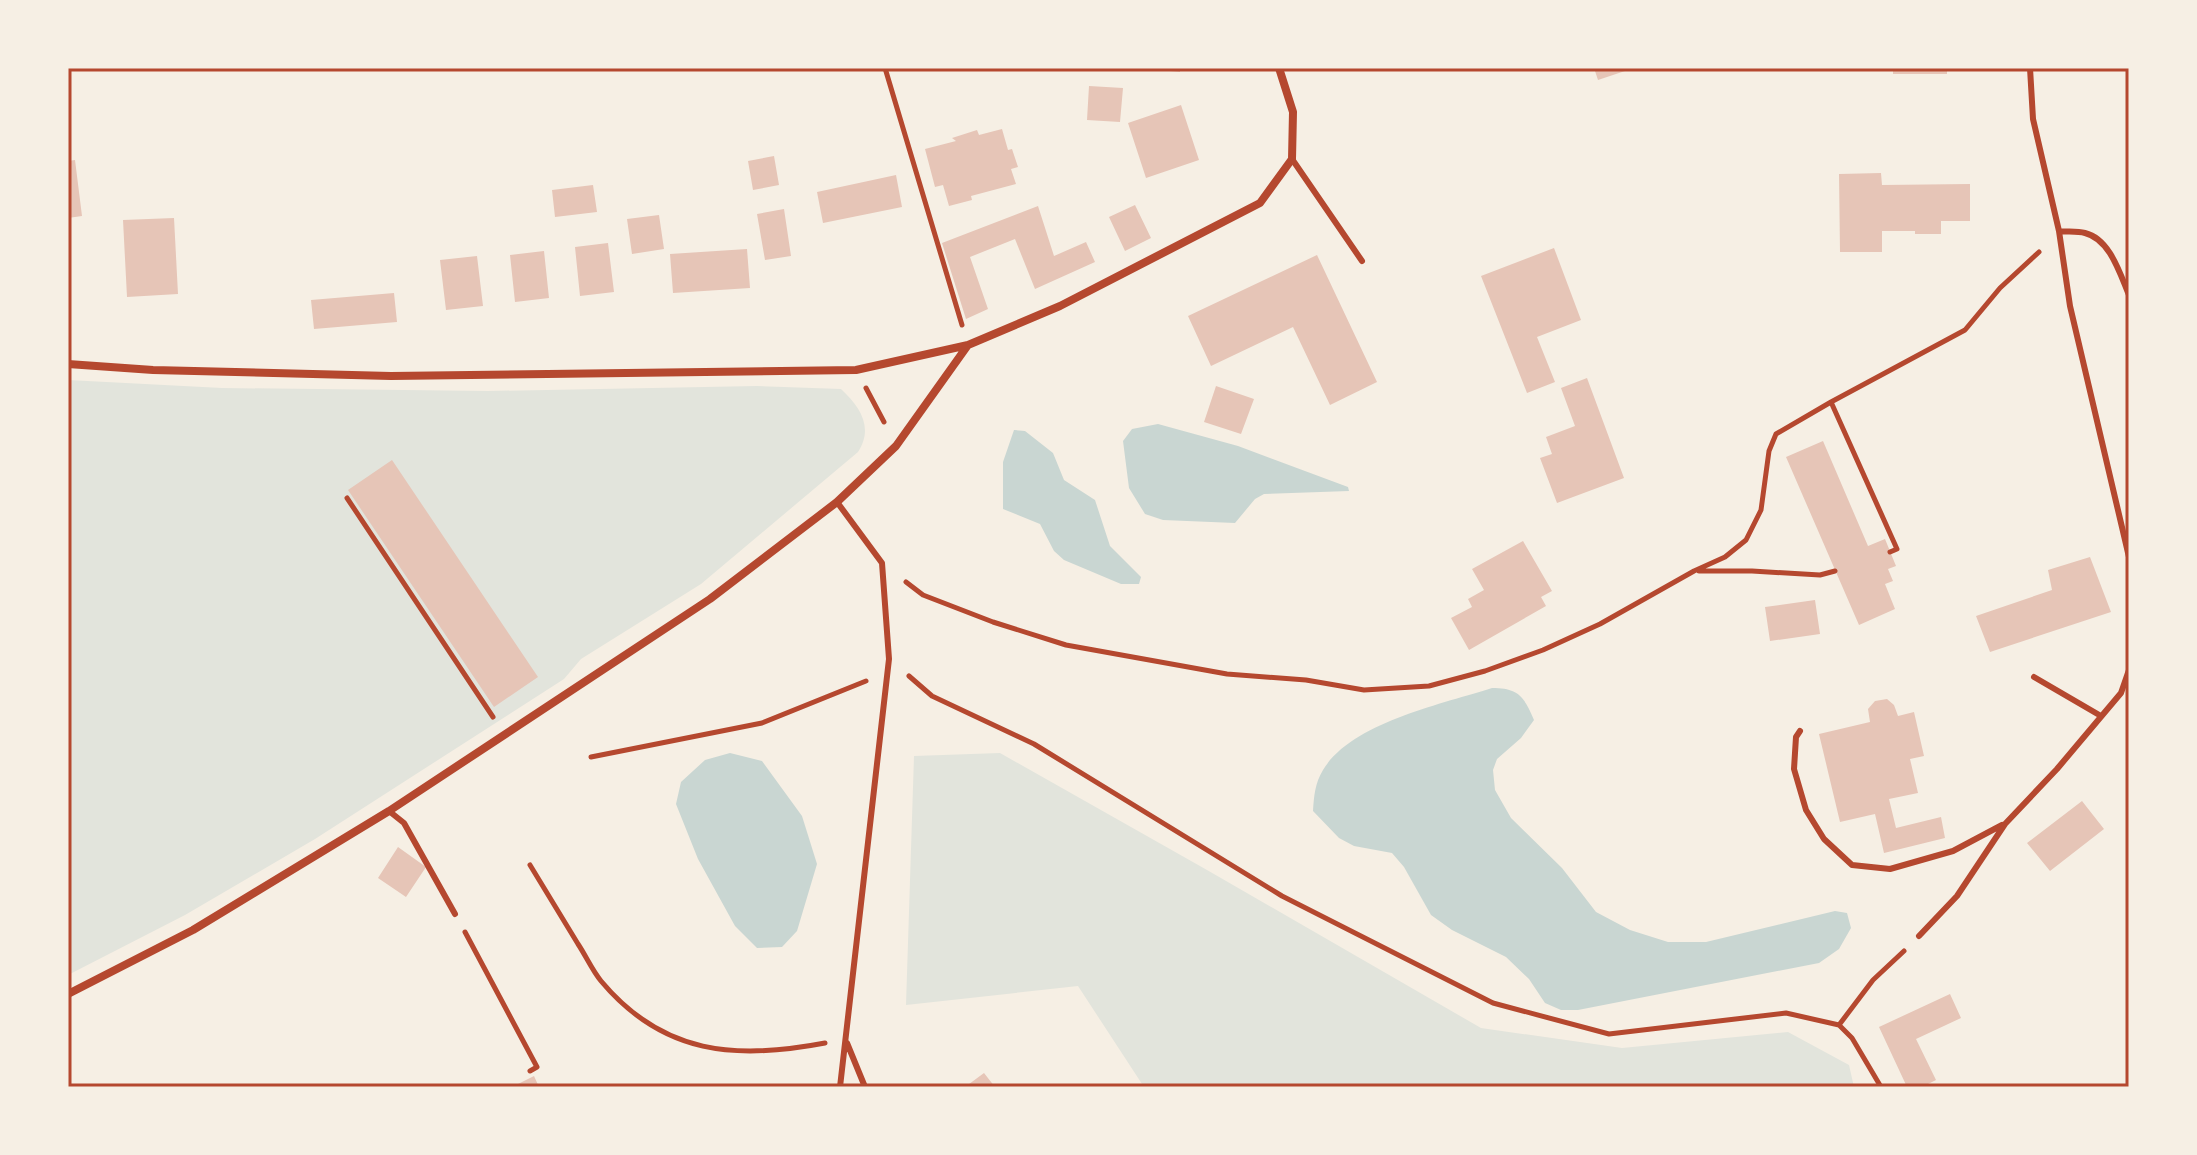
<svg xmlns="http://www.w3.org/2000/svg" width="2197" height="1155" font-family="'Asap Condensed',sans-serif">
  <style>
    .green { fill: #e2e4dc }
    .water { fill: #c9d6d2 }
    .building { fill: #e6c5b7 }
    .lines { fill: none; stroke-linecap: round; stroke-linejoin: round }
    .path { stroke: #b5482f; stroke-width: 5 }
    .service { stroke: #b5482f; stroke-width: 6 }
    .minor { stroke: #b5482f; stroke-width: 8 }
    .neatline { fill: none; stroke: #b5482f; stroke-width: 3 }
  </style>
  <rect width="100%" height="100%" fill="#f6efe4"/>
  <path class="green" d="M68,380L222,388L488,391L757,386L841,389C860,407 874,427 858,452L701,584L581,659L564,679L315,839L185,915L68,975Z
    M1000,753L1207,870L1481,1028L1622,1048L1788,1032L1849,1065L1854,1087H1144L1078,986L906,1005L914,756Z"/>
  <path class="water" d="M1158,424L1238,446L1348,487L1349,491L1264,494L1255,499L1235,523L1163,520L1145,514L1129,488L1123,441L1132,429Z
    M1014,430L1025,431L1053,453L1064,480L1095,500L1110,546L1141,577L1139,584H1121L1064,560L1054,551L1040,524L1003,509V462Z
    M1492,688C1518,688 1524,696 1534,720L1521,738L1497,759L1493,770L1495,790L1511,818L1562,868L1596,912L1630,930L1668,942H1706L1835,911L1847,913L1851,928L1839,949L1819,963L1578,1010H1561L1545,1003L1529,979L1506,957L1452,930L1431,915L1404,867L1392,853L1354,846L1339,838L1313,811C1314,796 1315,783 1323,770C1351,723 1442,704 1492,688Z
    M730,753L762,761L802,816L817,864L797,931L782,947L757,948L735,926L698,859L676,804L681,782L705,760Z"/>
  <path class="building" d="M1160,68H1180V72L1159,70Z
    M1594,68H1631V69L1598,80Z
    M1893,68H1947V74H1893Z
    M1089,86L1123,88L1120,122L1087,120Z
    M1181,105L1199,160L1146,178L1128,123Z
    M1002,129L1008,150L1012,149L1018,167L1011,169L1016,184L971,196L972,200L949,206L943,185L935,187L925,149L956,141L952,138L977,130L979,135Z
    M774,156L779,185L753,190L748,161Z
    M75,160L82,216L68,218V161Z
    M1881,173L1882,185L1970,184V221H1941V234H1915V231H1882V252H1840L1839,174Z
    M896,175L902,207L823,223L817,192Z
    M593,185L597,212L555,217L552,190Z
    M1135,205L1151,238L1125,251L1109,217Z
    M1038,206L1054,256L1086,242L1095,262L1035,289L1015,239L970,257L988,309L966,319L942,243Z
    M784,209L791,256L765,260L757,214Z
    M659,215L664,249L632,254L627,219Z
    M174,218L178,294L127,297L123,220Z
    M608,243L614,292L580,296L575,247Z
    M1554,248L1581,320L1537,337L1555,382L1527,393L1481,276Z
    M747,249L750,288L673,293L670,254Z
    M544,251L549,298L515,302L510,255Z
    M1317,255L1377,382L1330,405L1293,327L1211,366L1188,316Z
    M477,256L483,306L446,310L440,260Z
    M394,293L397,322L314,329L311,300Z
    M1587,378L1624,478L1557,503L1540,458L1552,454L1546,437L1575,426L1561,388Z
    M1216,386L1254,399L1241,434L1204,422Z
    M1823,441L1868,546L1885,539L1896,566L1888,569L1893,581L1885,584L1895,609L1859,625L1786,457Z
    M392,460L538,677L494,707L348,490Z
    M1523,541L1552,591L1541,597L1546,606L1469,650L1451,618L1472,607L1468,599L1484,590L1472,569Z
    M2090,557L2111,612L1990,652L1976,616L2052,590L2048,570Z
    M1815,600L1820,634L1770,641L1765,607Z
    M1887,699L1894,705L1898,716L1914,712L1924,756L1910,759L1918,793L1889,799L1896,828L1941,817L1945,838L1884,853L1875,814L1840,822L1819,734L1870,722L1868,709L1875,701Z
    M2082,801L2104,829L2050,871L2027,843Z
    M398,847L426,867L406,897L378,878Z
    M1950,994L1961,1018L1916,1039L1936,1080L1922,1087H1907L1879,1027Z
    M984,1073L995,1087H965Z
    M534,1076L539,1087H512Z"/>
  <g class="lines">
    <path class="path" d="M885,68L962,325
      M866,388L884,422
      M347,498L493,717
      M1890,552L1897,549L1831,402L1965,330L2000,288L2039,252
      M1699,571H1752L1820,575L1835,571
      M906,582L923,595L993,622L1066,645L1227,674L1306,680L1364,690L1429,686L1485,671L1543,650L1600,624L1694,571L1725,557L1746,540L1761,510L1769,451L1776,434L1831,402
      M909,676L932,696L1034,744L1282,896L1493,1003L1609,1034L1786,1013L1839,1025
      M591,757L762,723L866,681
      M530,865C546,891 562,918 578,944C586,956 592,970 601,981C663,1055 736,1060 825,1043
      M465,932L537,1067L530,1071
      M1839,1025L1873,980L1904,951
      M1839,1025L1852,1038L1881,1087"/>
    <path class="service" d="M2030,68L2033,119L2059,231L2070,306L2129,557
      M1292,159L1362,261
      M2059,231C2067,232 2077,231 2085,233C2110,239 2120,274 2129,295
      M837,502L882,563L889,659L840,1087
      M2034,677L2101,716
      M1800,731L1796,737L1794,769L1806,810L1824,839L1852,865L1890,869L1953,851L2002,825
      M389,811L404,823L455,914
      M1919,936L1957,896L2005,824L2057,769L2121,693L2129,670
      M847,1043L865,1087"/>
    <path class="minor" d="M68,364L153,370L391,376L856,370L968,345
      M68,994L193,930L389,811L710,599L837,502L896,446L968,345L1060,306L1260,203L1292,159L1293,112L1279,68"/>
  </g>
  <rect width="2197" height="1155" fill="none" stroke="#f6efe4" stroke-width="140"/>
  <rect x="70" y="70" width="2057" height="1015" class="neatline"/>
</svg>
